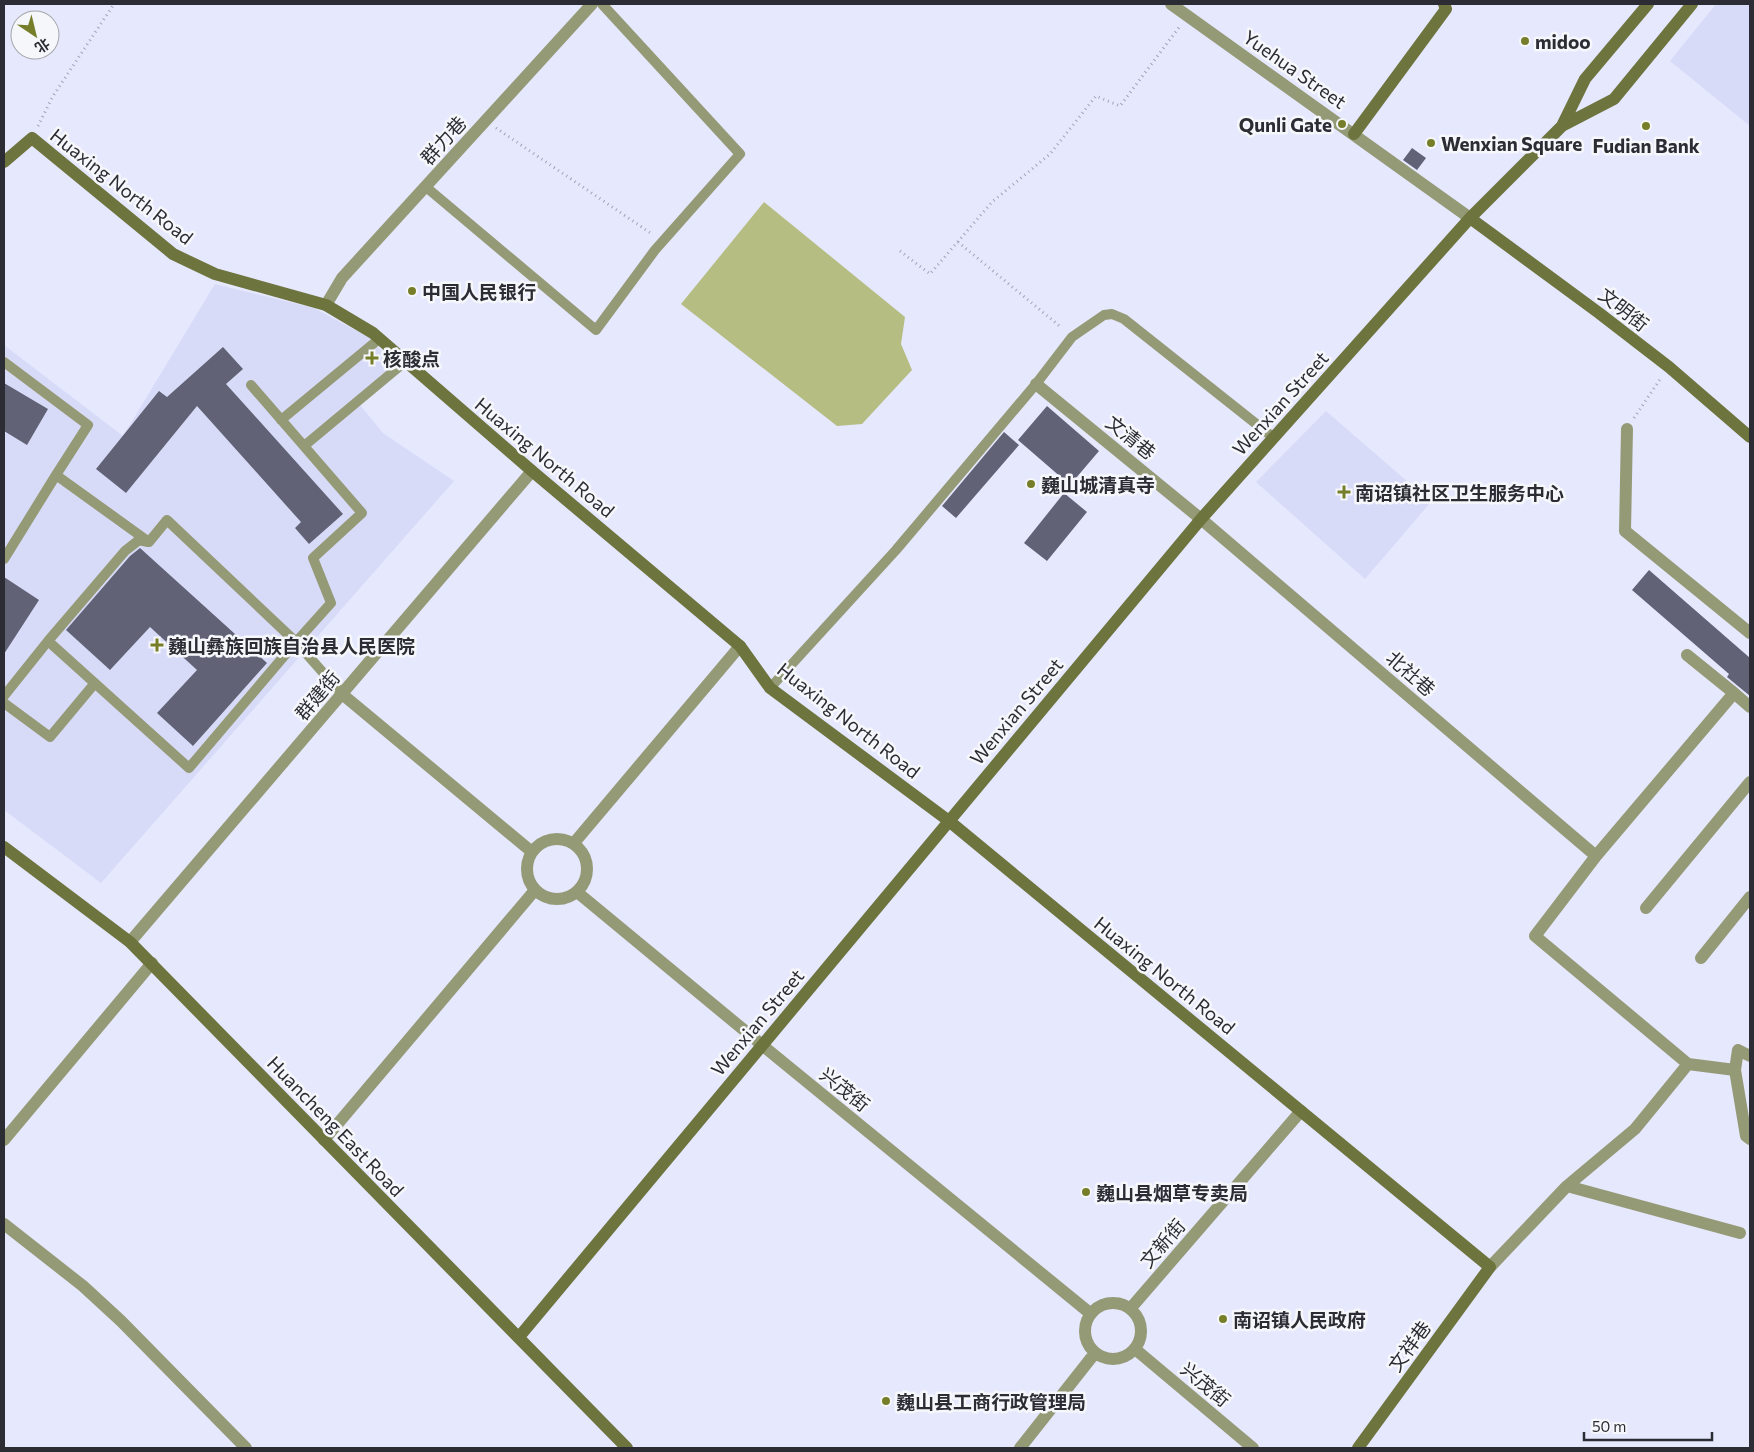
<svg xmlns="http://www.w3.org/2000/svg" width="1754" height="1452" font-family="Commissioner,'Noto Sans SC',sans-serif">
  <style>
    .built { fill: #d8dbf8 }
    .green { fill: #b5bd82 }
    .building { fill: #616275 }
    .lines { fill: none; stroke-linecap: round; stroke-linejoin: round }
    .path { stroke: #a3a4b5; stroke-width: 3; stroke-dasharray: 1 4; stroke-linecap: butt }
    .lane { stroke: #959a76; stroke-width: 10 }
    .street { stroke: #959a76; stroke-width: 12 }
    .secondary { stroke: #6d743d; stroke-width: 12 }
    .poi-dot { fill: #767e29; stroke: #f6f7fb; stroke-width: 2 }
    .labels { text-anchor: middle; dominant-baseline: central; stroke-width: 5; stroke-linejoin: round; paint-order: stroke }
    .poi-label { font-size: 19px; font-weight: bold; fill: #2b2c34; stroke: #f6f7fb; text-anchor: start }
    .street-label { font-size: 19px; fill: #2b2c34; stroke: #f6f7fb }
  </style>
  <rect width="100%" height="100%" fill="#e6e8fe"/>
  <path class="built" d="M1716,4H1750V126L1670,61Z
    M215,284L314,308L370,338L397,369L360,405L383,433L454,481L101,883L4,810V345L123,436Z
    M1326,411L1431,502L1365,579L1256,482Z"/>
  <path class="green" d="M764,202L905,317L901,344L912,370L862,424L837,426L681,304Z"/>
  <path class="building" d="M1412,148L1426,158L1417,170L1403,160Z
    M223,347L243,369L226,384L343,514L309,544L295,528L301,522L197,406L126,493L96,469L159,391L167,397Z
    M4,383L48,409L27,445L4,431Z
    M1047,406L1099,451L1070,485L1018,440Z
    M1004,432L1019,445L956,518L942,506Z
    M1064,493L1087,512L1047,561L1024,543Z
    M140,548L267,663L193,746L157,713L197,670L150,627L110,670L66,630L130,556Z
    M1649,570L1750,658V696L1727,677L1729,674L1632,590Z
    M4,577L39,600L4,654Z"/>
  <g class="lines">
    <path class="path" d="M38,126L53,96L114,4
      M496,128L652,234
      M958,242L1062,328
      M900,251L930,274L992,202L1050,154L1096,96L1120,106L1180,26
      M1634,418L1661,378"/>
    <path class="lane" d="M426,187L596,330L655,250L740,154L602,4
      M4,362L88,425L56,475
      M281,420L379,339
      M304,446L406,361
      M4,559L56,475L149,542L167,520L296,642L342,694
      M48,641L125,551L139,540L148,542
      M770,688L896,550L1036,384L1072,337L1104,315L1112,314L1124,319L1274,438
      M4,696L48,641L189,768L296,642L331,603L313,558L362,513L251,385
      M4,703L50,737L95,683"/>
    <path class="street" d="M1171,4L1470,218
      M326,305L342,278L592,4
      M1036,384L1201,519L1596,856
      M1627,429L1625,531L1750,633
      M1687,655L1734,693
      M342,694L532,852
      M1750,707L1734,693L1596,856L1535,936L1688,1064L1735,1070L1746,1136L1750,1139
      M527 869a30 30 0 1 1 60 0a30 30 0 1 1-60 0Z
      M574,843L740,646
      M577,892L762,1045L1091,1314
      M1646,908L1750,782
      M130,942L532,471
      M1701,958L1750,897
      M1735,1070L1738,1050L1750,1056
      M4,1140L152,963
      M324,1140L535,890
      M1567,1186L1635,1129L1688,1064
      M4,1224L83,1286L121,1321L246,1448
      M1490,1267L1567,1186L1740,1233
      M1085 1331a28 28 0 1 1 56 0a28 28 0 1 1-56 0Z
      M1130,1309L1301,1111
      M1135,1349L1253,1448
      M1020,1448L1095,1353"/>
    <path class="secondary" d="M1562,126L1585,79L1648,4
      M1354,134L1446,9L1444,4
      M4,162L32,138L173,254L215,274L326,305L373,333L532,471L740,646L770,688L949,821L1490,1267L1358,1448
      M1470,218L1599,313L1669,367L1750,437
      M4,847L130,942L627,1448
      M519,1337L1201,519L1470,218L1562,126L1614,99L1692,4"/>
  </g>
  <g class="poi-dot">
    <circle cx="1525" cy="41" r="5"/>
    <circle cx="1342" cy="124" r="5"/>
    <circle cx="1646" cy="126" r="5"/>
    <circle cx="1431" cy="143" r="5"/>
    <circle cx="412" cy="291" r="5"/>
    <path d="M369.5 350.5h5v5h5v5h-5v5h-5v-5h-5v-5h5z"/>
    <circle cx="1031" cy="484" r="5"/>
    <path d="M1341.5 484.5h5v5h5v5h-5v5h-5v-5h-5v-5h5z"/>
    <path d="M154.5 637.5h5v5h5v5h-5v5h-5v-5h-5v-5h5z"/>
    <circle cx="1086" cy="1192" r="5"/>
    <circle cx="1223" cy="1319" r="5"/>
    <circle cx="886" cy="1401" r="5"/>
  </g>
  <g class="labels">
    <g class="poi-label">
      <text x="1535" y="41">midoo</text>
      <text x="1332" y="124" text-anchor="end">Qunli Gate</text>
      <text x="1441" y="143">Wenxian Square</text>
      <text x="1646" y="145" text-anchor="middle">Fudian Bank</text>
      <text x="422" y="291">中国人民银行</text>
      <text x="383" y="358">核酸点</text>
      <text x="1041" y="484">巍山城清真寺</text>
      <text x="1355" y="492">南诏镇社区卫生服务中心</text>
      <text x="168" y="645">巍山彝族回族自治县人民医院</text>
      <text x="1096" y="1192">巍山县烟草专卖局</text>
      <text x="1233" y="1319">南诏镇人民政府</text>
      <text x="896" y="1401">巍山县工商行政管理局</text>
    </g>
    <g class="street-label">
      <text transform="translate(1295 69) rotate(35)">Yuehua Street</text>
      <text transform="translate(443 140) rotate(-48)">群力巷</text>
      <text transform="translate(122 186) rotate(38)">Huaxing North Road</text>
      <text transform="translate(1624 309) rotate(38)">文明街</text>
      <text transform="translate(1280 403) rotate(-48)">Wenxian Street</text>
      <text transform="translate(1131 437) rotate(39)">文清巷</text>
      <text transform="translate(545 457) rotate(40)">Huaxing North Road</text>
      <text transform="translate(1411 673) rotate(41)">北社巷</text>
      <text transform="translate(317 695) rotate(-50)">群建街</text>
      <text transform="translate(1016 711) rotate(-50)">Wenxian Street</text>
      <text transform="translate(849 720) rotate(38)">Huaxing North Road</text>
      <text transform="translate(1165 975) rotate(39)">Huaxing North Road</text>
      <text transform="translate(757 1022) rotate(-50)">Wenxian Street</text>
      <text transform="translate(845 1089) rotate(39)">兴茂街</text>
      <text transform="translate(336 1126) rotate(46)">Huancheng East Road</text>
      <text transform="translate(1162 1243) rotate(-49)">文新街</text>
      <text transform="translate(1409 1346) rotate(-54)">文祥巷</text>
      <text transform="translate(1206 1384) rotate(40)">兴茂街</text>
    </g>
  </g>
  <rect width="1754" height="1452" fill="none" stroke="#2b2c34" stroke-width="10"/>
  <g transform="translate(35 35) rotate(145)"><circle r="24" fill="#f6f7fb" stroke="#a5a6ab"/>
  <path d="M0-4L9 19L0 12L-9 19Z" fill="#767e29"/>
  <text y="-8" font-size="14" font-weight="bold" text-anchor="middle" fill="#2b2c34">北</text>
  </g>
  <path d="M1584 1432v8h128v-8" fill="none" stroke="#2b2c34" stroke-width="2.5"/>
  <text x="1592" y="1432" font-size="15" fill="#2b2c34" stroke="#f6f7fb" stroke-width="4" paint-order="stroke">50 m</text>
</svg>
